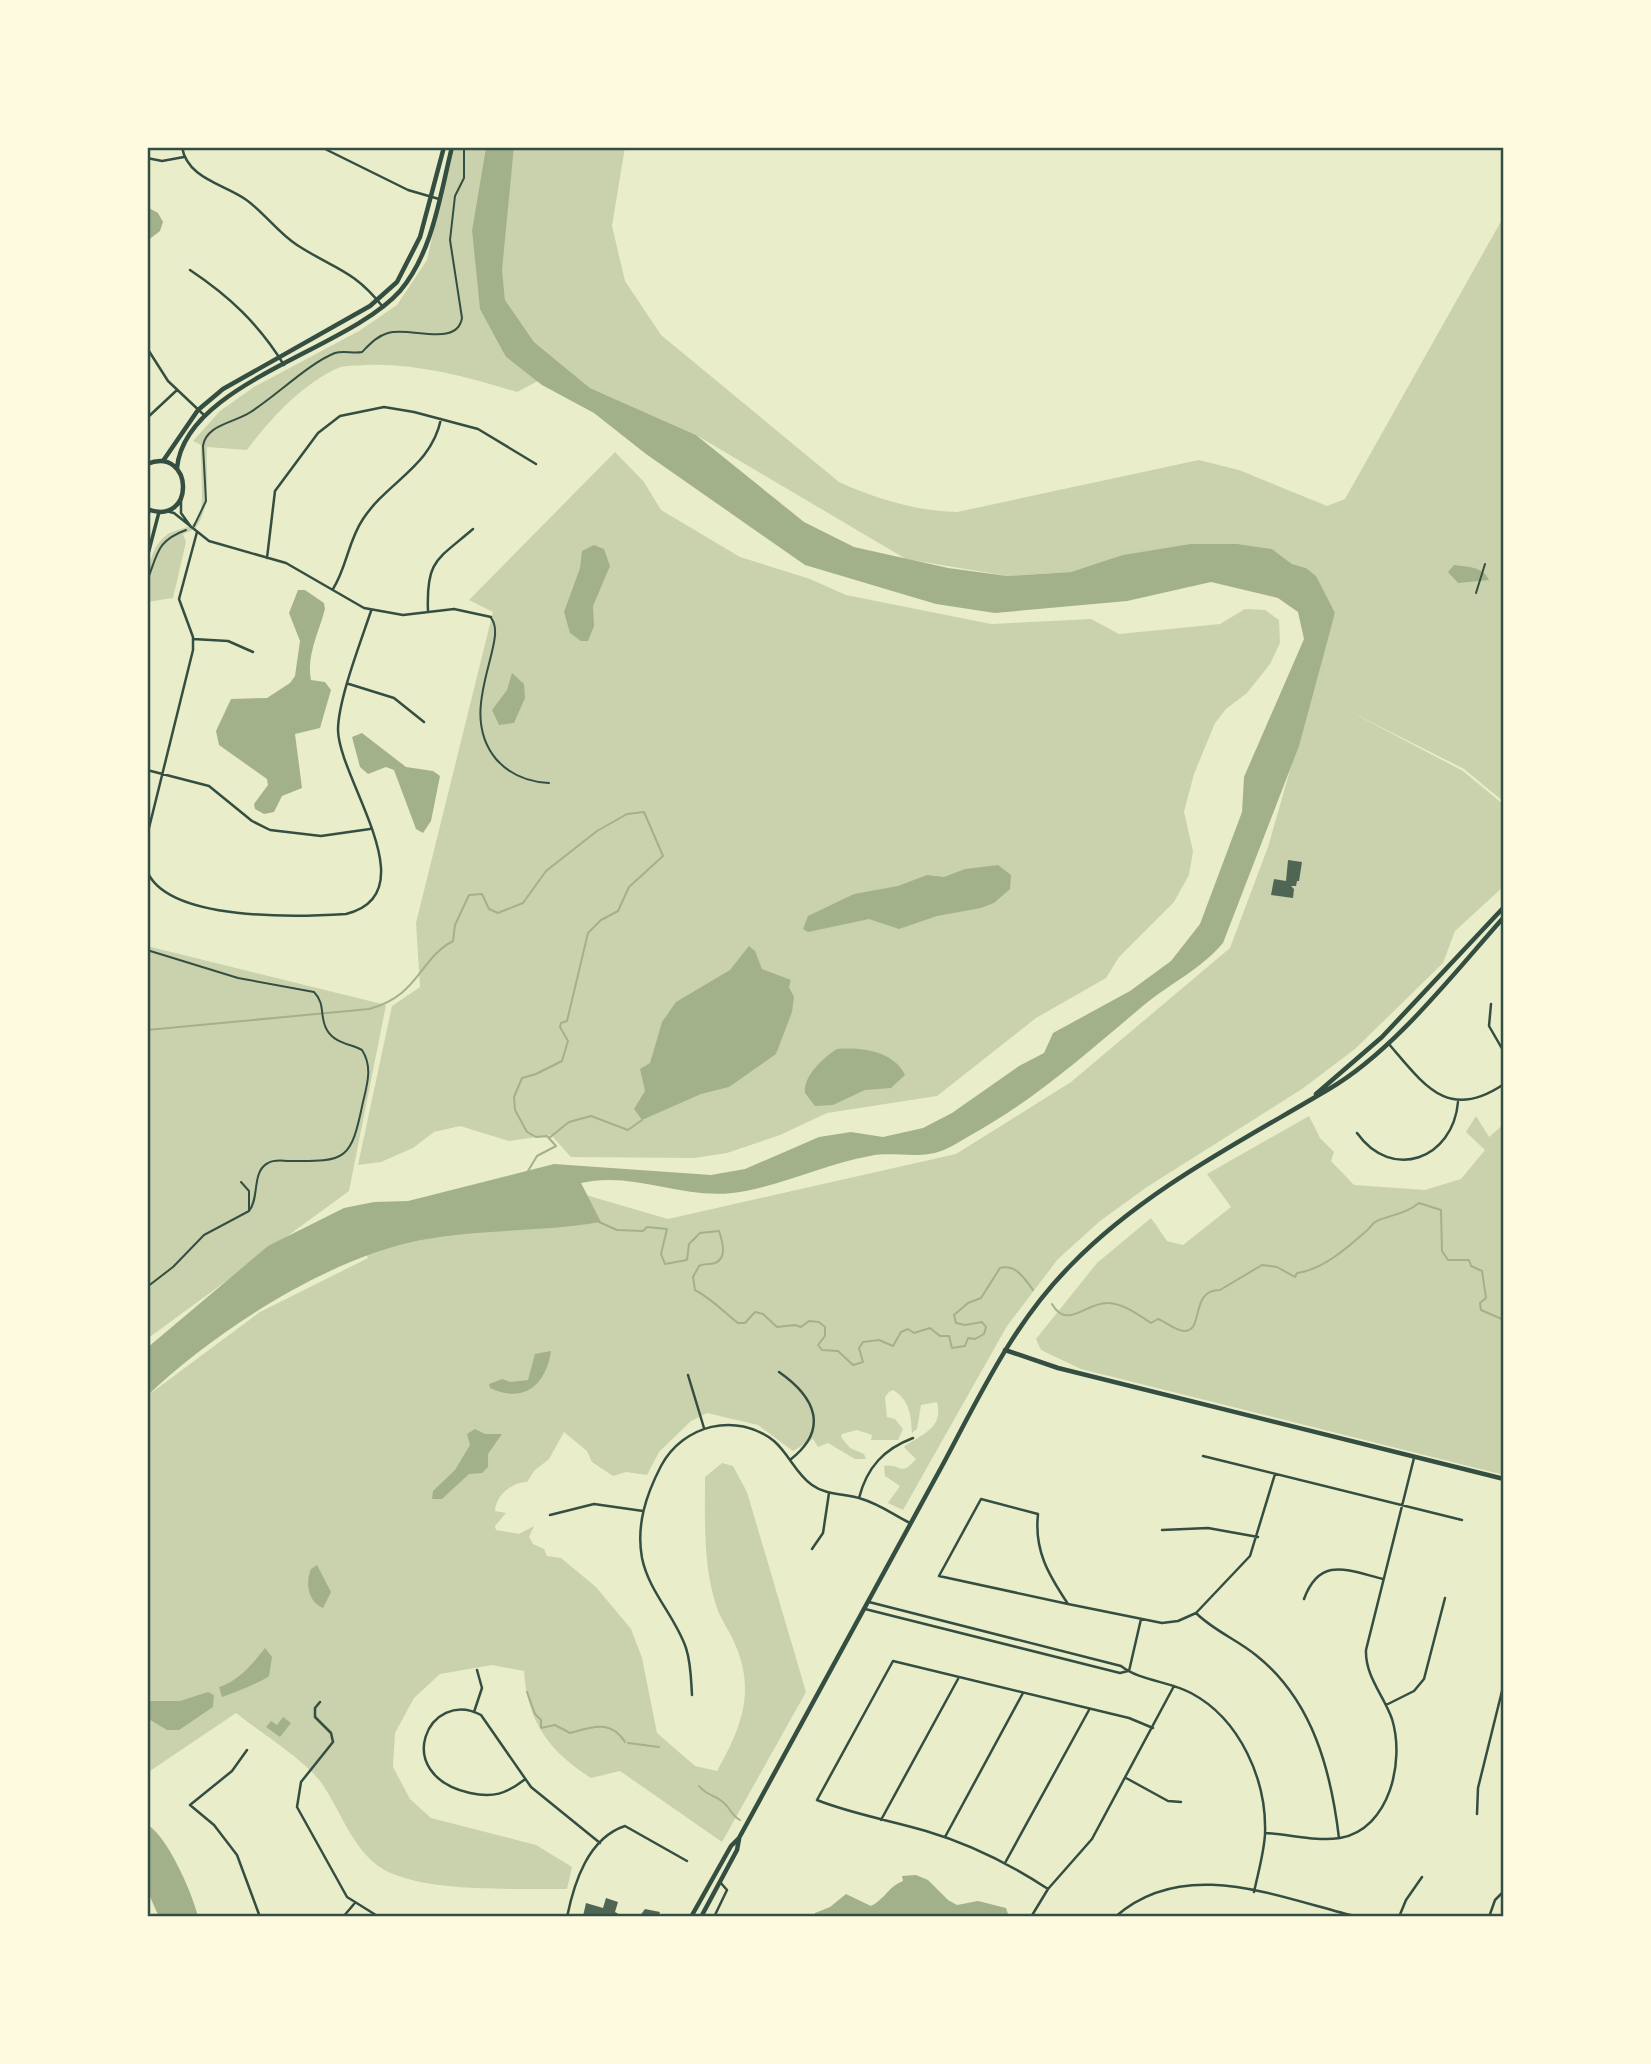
<svg xmlns="http://www.w3.org/2000/svg" width="1651" height="2064" font-family="Barlow,sans-serif">
  <style>
    .green { fill: #cad2ad }
    .water { fill: #a3b18a }
    .lines { fill: none; stroke-linecap: round; stroke-linejoin: round }
    .stream { stroke: #a3b18a; stroke-width: 2 }
    .building { fill: #4f6655 }
    .path { stroke: #344e41; stroke-width: 2 }
    .service { stroke: #344e41; stroke-width: 2 }
    .minor { stroke: #344e41; stroke-width: 2.5 }
    .tertiary { stroke: #344e41; stroke-width: 3.5 }
    .secondary { stroke: #344e41; stroke-width: 4.5 }
    .primary { stroke: #344e41; stroke-width: 4.5 }
    .neatline { fill: none; stroke: #344e41; stroke-width: 2.5 }
  </style>
  <rect width="100%" height="100%" fill="#e9edc9"/>
  <path class="green" d="M452,147H486L472,230L506,357L538,381L517,392C467,377 417,363 365,365C356,366 345,365 338,368C301,385 271,418 247,450L207,447C205,476 213,504 195,529L183,534L186,542L173,598L147,602C147,580 147,543 172,532C182,528 193,528 199,516C205,505 200,460 201,445L193,441L220,411L254,387L359,331L397,305L427,260Z
    M514,147H625L612,226L625,281L661,335L839,482C877,499 916,511 957,512L1199,460L1239,470L1327,506L1345,499L1504,216V802L1464,769L1347,710L1463,771L1504,805V886L1455,931L1443,963L1355,1049L1302,1089L1147,1187L1100,1221L1058,1259L1007,1326L903,1510L888,1503L900,1486L885,1476L884,1466C901,1463 900,1478 916,1459L904,1447C920,1434 944,1430 937,1402L921,1405L917,1429L912,1433C911,1416 910,1400 893,1390L889,1392L885,1397L887,1417L895,1419L903,1429L898,1440H871L872,1435L857,1430L842,1434L841,1437L850,1448L864,1454L866,1459H855L828,1443L818,1447L813,1439L793,1451L758,1425L707,1413L691,1421L659,1452L647,1475L626,1472L613,1476L592,1462L587,1451L564,1432L549,1459L534,1471L527,1482C512,1482 496,1495 495,1511L506,1513L495,1526L496,1530L519,1534L534,1526L529,1537L533,1544L544,1549L547,1556L561,1558L596,1587L631,1629L642,1658L657,1733L695,1766L717,1771C741,1728 756,1692 735,1644C730,1631 720,1619 716,1605C703,1564 705,1521 705,1477L722,1463L733,1466L747,1492L806,1692L722,1842L620,1771L591,1778C550,1752 527,1722 524,1671L492,1665L440,1674L414,1698L395,1733L393,1767L410,1799L431,1818L536,1845L572,1867L567,1889C519,1888 409,1895 373,1862C348,1839 339,1807 320,1781C303,1759 260,1732 236,1713L147,1773V1396L260,1312L368,1258L363,1247L579,1193L668,1219L956,1154L1071,1082L1230,948L1268,847L1335,613L1306,568L1292,564L1272,549L1238,544H1190L1132,554L1071,572L1007,576L906,559L696,435L590,388L534,342L505,300L501,270Z
    M615,452L644,482L661,510L740,557L810,579L846,595L991,624L1091,619L1119,634L1220,624L1245,609L1265,610L1279,620L1280,643L1270,664L1247,693L1226,709L1215,723L1194,774L1184,812L1193,851L1189,875L1174,902L1119,957L1106,978L1036,1018L937,1096L827,1113L780,1135L727,1153L694,1158L571,1157L551,1135L509,1141L460,1126L434,1132L413,1148L381,1162L358,1165L392,1006L420,987L416,923L493,612L469,600Z
    M147,946L386,1005L349,1191L147,1339Z
    M1309,1116L1320,1138L1334,1152L1331,1161L1354,1185L1425,1190L1461,1179L1485,1150L1466,1132L1476,1116L1489,1137L1504,1124C1504,1142 1499,1199 1504,1211V1475L1081,1369L1041,1350L1036,1339L1097,1263L1151,1218L1167,1241L1183,1245L1231,1207L1207,1174Z"/>
  <path class="water" d="M486,147H514L502,270L505,300L534,342L590,388L696,435L804,522L854,547L948,568L1007,576L1071,572L1123,555L1190,544H1238L1272,549L1292,564L1306,568L1316,576L1335,613L1299,746L1223,943C1201,969 1171,983 1144,1005C1088,1052 1036,1099 971,1135C957,1143 945,1152 929,1154C910,1157 889,1152 870,1156C824,1164 780,1187 732,1193C682,1199 633,1171 581,1183L601,1222C542,1232 481,1229 421,1240C328,1258 215,1331 147,1396V1348L268,1246L344,1208L374,1202L408,1201L554,1164L711,1175L745,1169L819,1137L851,1132L883,1137L923,1128L952,1113L1019,1066L1044,1053L1053,1033L1130,991L1171,961L1200,924L1242,812L1244,777L1304,639L1298,612L1278,598L1211,582L1127,601L995,613L936,604L805,565L646,454L594,413L542,385L506,357L480,309L472,230Z
    M147,207L158,213L163,222L160,231L147,241Z
    M594,545L604,549L610,566L593,606L594,626L588,641H581L570,633L564,612L580,568L582,551Z
    M1454,565C1467,567 1483,566 1489,580L1458,583L1448,572Z
    M298,590H305L324,603L325,609C319,632 306,656 311,680L325,682L331,690L320,728L295,734L302,788L282,796L274,812L264,814L255,809L254,804L268,785L267,779L219,745L216,731L231,699L267,698L290,683L295,676L300,641L289,613Z
    M512,673L524,684L525,698L514,723L499,725L492,710L507,690Z
    M362,733L406,767L433,771L440,776L431,821L423,833L416,829L394,770L386,767L368,774L360,767L352,737Z
    M998,865L1011,875L1010,889L994,903L981,908L937,916L899,929L869,919L808,932L803,929L808,916L854,894L898,886L927,875L944,877L965,869Z
    M749,946L755,951L762,969L791,980L789,987L794,997L792,1012L776,1054L729,1087L701,1094L642,1120L634,1109L645,1091L640,1069L650,1063L662,1022L676,1002L730,970Z
    M837,1049C861,1047 894,1051 905,1075L891,1088L865,1090L833,1105L815,1106L805,1093C803,1076 824,1057 837,1049Z
    M551,1351C546,1385 524,1404 490,1388L489,1384L502,1379L510,1382L528,1380L535,1354Z
    M475,1429L485,1434H502L488,1454V1467L482,1473L469,1474L442,1499H432L433,1491L455,1470L470,1445L467,1434Z
    M317,1565L331,1592L323,1608C308,1602 305,1583 311,1569Z
    M265,1648L272,1657L269,1676C264,1681 229,1695 222,1697L219,1687C239,1681 254,1662 265,1648Z
    M208,1692L214,1695L213,1707L179,1730H167L147,1718V1701H180Z
    M283,1717L291,1723L280,1737L266,1727L271,1721L277,1725Z
    M147,1825C166,1833 194,1896 198,1917H159L147,1890Z
    M916,1875L928,1880L948,1900L957,1905L978,1901L1006,1908L1009,1917H814L815,1913L830,1907L846,1894L871,1906C886,1898 888,1887 903,1881L902,1876Z"/>
  <g class="lines">
    <path class="stream" d="M147,1030L369,1009C419,996 419,959 453,941L455,925L469,895L482,894L489,909L498,913L523,903L546,871L597,831L627,814L644,812L663,856L629,887L618,911L601,920L588,933L567,1021L561,1023L560,1027L568,1041L562,1061L536,1074L522,1078L514,1097L515,1110L527,1132L536,1137L547,1136L556,1146L537,1156L528,1171
      M549,1138L569,1122L591,1116L628,1130L642,1120
      M599,1222L617,1230L643,1231L647,1227L667,1229L661,1254L665,1264L687,1260L689,1244L700,1233L719,1231C722,1240 728,1258 715,1263C709,1265 705,1263 699,1266L693,1277L695,1290C712,1299 724,1312 738,1323H745L755,1312L763,1314L777,1327L795,1325L801,1327L809,1321L819,1322L825,1327V1336L818,1345L822,1350L838,1351L853,1365L863,1362L859,1348L863,1342L879,1340L893,1346L901,1332L908,1329L914,1333L930,1328L940,1336H949L952,1348L965,1346L968,1338L975,1339L984,1334L986,1327L982,1322L965,1325L956,1323L954,1315L968,1303L981,1298L1000,1268C1016,1264 1024,1278 1033,1290
      M1052,1304C1067,1331 1088,1301 1108,1303C1125,1304 1137,1314 1151,1323L1158,1319C1166,1322 1176,1331 1184,1331C1205,1331 1189,1290 1220,1290L1262,1265L1277,1267L1295,1277L1297,1273C1322,1270 1347,1248 1364,1233C1370,1229 1372,1222 1379,1220C1392,1215 1407,1213 1419,1203L1441,1210L1442,1251L1448,1260H1469L1471,1266L1482,1271L1486,1298L1480,1303L1481,1310L1504,1320
      M527,1692L535,1714L541,1720V1728L555,1725L570,1733C591,1727 611,1719 625,1742
      M628,1743L659,1747
      M699,1786C707,1796 716,1795 724,1803C731,1809 731,1815 740,1820"/>
  </g>
  <path class="building" d="M1288,860L1302,862L1299,881H1297L1296,886H1291L1294,889L1293,898L1271,895L1274,879L1286,881Z
    M606,1898L618,1902L615,1912L624,1917L583,1916L586,1903L603,1908Z
    M645,1909L660,1912L658,1917H639Z"/>
  <g class="lines">
    <path class="path" d="M194,526L206,501L203,446C206,425 233,423 249,413C274,398 309,363 335,353C344,350 353,354 362,352C370,344 377,336 388,333C409,326 457,348 462,318L450,240L455,196L464,178V147
      M147,581C158,554 156,541 186,530
      M147,950L238,978L314,992C326,1004 319,1017 327,1030C334,1043 351,1044 362,1050C373,1067 367,1085 363,1102C351,1160 347,1162 289,1161C283,1161 275,1159 268,1163C251,1172 260,1198 249,1211
      M147,1287L173,1267L204,1235L249,1211V1191L241,1182"/>
    <path class="service" d="M1476,593L1485,564
      M491,618C510,640 455,710 496,759C510,775 528,782 549,783"/>
    <path class="minor" d="M182,147C187,178 223,184 245,199C264,212 278,233 297,245C334,269 353,269 383,307
      M321,147L408,190L439,199
      M147,158L162,161L184,157
      M190,270C229,296 259,324 284,365
      M147,348L168,381L205,416
      M147,418L177,390
      M181,499V513L191,527
      M166,511L174,513L209,541L286,563L364,608L403,615L454,609L491,617
      M267,558L275,491L318,433L340,416L384,407L414,412L478,429L536,464
      M333,589C347,567 348,541 363,519C388,481 431,467 441,419
      M428,611C426,560 437,560 473,529
      M193,639L228,641L253,652
      M349,684L394,698L424,722
      M147,770L209,786L252,821L270,830L321,836L370,829
      M147,836L193,650V637L179,599L197,532
      M147,871C168,922 299,917 346,914C429,894 339,780 338,730C338,700 361,641 371,611
      M1491,1004L1489,1026L1504,1052
      M1388,1043C1425,1086 1448,1122 1504,1084
      M1357,1133C1392,1182 1453,1159 1458,1102
      M779,1372C815,1397 830,1429 790,1460
      M688,1375L704,1428
      M1203,1456L1462,1520
      M859,1498C867,1467 884,1449 913,1438
      M981,1499L1038,1514C1034,1550 1048,1574 1068,1604L939,1576Z
      M550,1515L594,1504L643,1511
      M1162,1530L1208,1528L1258,1537
      M812,1549L823,1533L829,1493
      M1304,1599C1320,1556 1347,1570 1383,1579
      M869,1602L1121,1666C1140,1681 1169,1681 1191,1693C1240,1719 1267,1780 1265,1834C1264,1853 1258,1873 1254,1892
      M1068,1604L1162,1623L1178,1621L1196,1613L1250,1556L1275,1474
      M865,1609L1120,1673L1128,1671
      M1196,1613C1214,1631 1238,1640 1257,1656C1313,1701 1331,1771 1339,1838
      M1129,1671L1141,1619
      M692,1695C691,1679 691,1663 686,1648C675,1616 649,1592 642,1558C636,1525 646,1495 661,1466C683,1425 736,1411 774,1441C789,1454 796,1474 812,1485C827,1496 846,1493 862,1499C879,1504 894,1515 910,1523
      M320,1702L315,1708V1717L331,1733L333,1742L301,1782L297,1807L347,1897L379,1917
      M1386,1705L1414,1691L1424,1679L1445,1598
      M474,1712L482,1688L477,1670
      M247,1750L232,1771L190,1805L214,1825L237,1855L260,1917
      M1126,1778L1168,1801L1181,1802
      M524,1780C506,1794 493,1798 470,1793C389,1775 429,1687 481,1715L531,1787L600,1843
      M1477,1814L1478,1788L1504,1683
      M881,1820L958,1679
      M1265,1833C1289,1834 1316,1842 1340,1838C1390,1829 1405,1761 1392,1719C1384,1696 1365,1676 1366,1650L1414,1458
      M945,1837L1023,1693
      M1005,1863L1089,1710
      M1048,1889C1010,1864 970,1844 926,1831C889,1820 852,1814 817,1800L893,1661L1129,1718L1153,1728
      M343,1917L354,1904
      M434,1917H448
      M567,1917C574,1883 588,1838 625,1826L687,1861
      M714,1917L727,1890L720,1882
      M1031,1917L1048,1889L1092,1839L1174,1686
      M1115,1917C1185,1855 1279,1898 1358,1917
      M1399,1917L1406,1900L1422,1877
      M1489,1917L1495,1900L1504,1891"/>
    <path class="tertiary" d="M147,525L149,510
      M147,558L159,512"/>
    <path class="secondary" d="M163,461L198,410L223,389L370,306L397,282L420,237L444,147
      M147,464C194,445 196,528 147,509
      M177,468C185,383 348,350 400,291C433,252 440,195 452,147
      M1005,1350L1058,1368L1504,1479"/>
    <path class="primary" d="M1316,1094L1382,1037L1504,907
      M691,1917L731,1846L739,1838C808,1714 875,1590 942,1466C980,1395 1014,1322 1071,1265C1144,1190 1240,1142 1329,1089C1393,1052 1454,973 1504,917
      M701,1917L737,1850L739,1839"/>
  </g>
  <rect width="1651" height="2064" fill="none" stroke="#fefae0" stroke-width="298"/>
  <rect x="149" y="149" width="1353" height="1766" class="neatline"/>
</svg>
